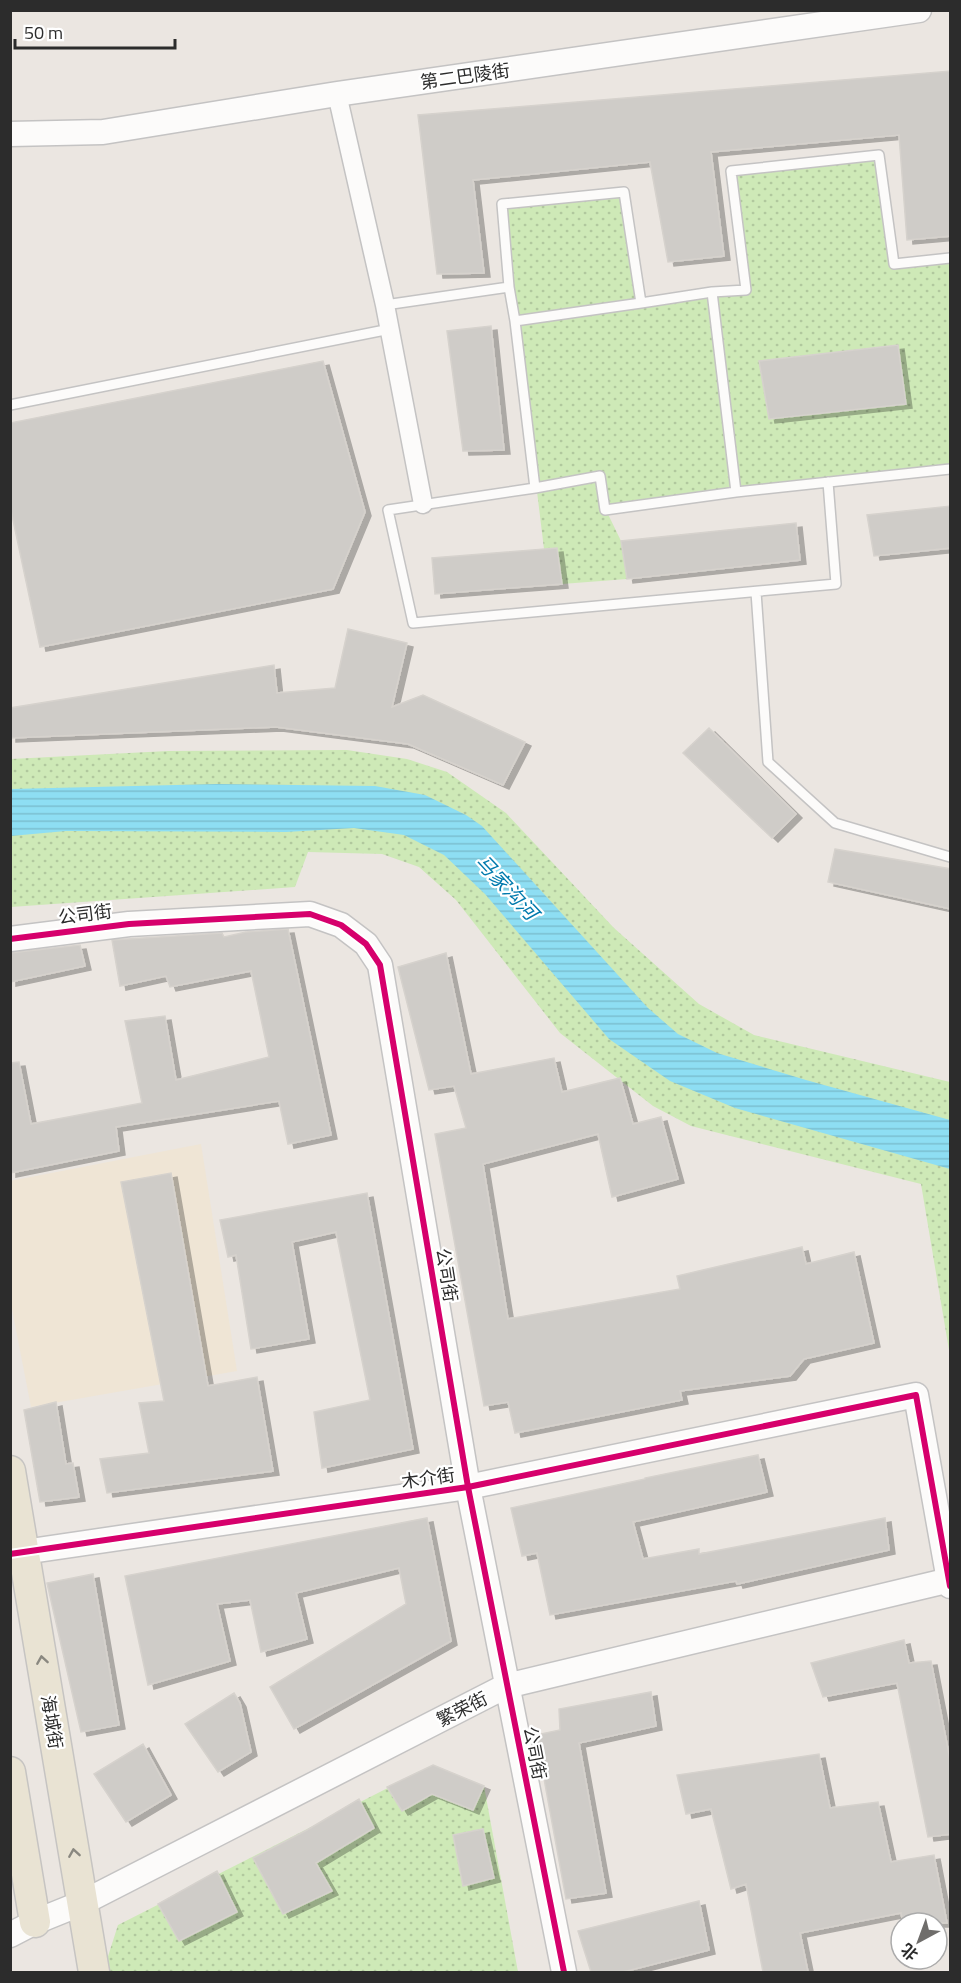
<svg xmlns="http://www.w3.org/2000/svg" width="961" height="1983" font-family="'Titillium Web','Noto Sans SC',sans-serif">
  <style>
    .education { fill: #efe5d5 }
    .park { fill: url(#park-dots) }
    .water { fill: url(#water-rules) }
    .building { fill: #cfccc8; stroke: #d6d2cd; stroke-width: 1.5; filter: url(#shadow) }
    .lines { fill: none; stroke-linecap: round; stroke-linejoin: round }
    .service-casing { stroke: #c4c3c3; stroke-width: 12 }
    .minor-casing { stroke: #c4c3c3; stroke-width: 21 }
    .tertiary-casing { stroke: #c4c3c3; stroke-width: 27 }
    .primary-casing { stroke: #c6c4c2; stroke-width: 33 }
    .service { stroke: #fcfbfa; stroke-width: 9 }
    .minor { stroke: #fcfbfa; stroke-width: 18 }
    .tertiary { stroke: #fcfbfa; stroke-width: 24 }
    .primary { stroke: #e9e3d3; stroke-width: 30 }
    .cycleway-casing { stroke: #fff; stroke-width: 10 }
    .cycleway { stroke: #d6006c; stroke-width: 6 }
    .oneway { stroke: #8a8880 }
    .labels { text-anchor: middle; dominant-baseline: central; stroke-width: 4.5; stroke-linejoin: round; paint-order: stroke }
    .street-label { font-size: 18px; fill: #2c2c2c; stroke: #fff }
    .water-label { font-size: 20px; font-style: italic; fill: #007aad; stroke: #fff }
  </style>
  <defs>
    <pattern id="park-dots" width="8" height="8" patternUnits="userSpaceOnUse" patternTransform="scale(1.5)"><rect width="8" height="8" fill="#cee9b7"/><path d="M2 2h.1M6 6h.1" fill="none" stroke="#b1c89e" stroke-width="1.8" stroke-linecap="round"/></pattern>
    <pattern id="water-rules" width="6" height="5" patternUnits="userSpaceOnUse" patternTransform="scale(1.5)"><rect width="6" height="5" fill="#8edef3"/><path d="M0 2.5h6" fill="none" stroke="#7bbfd0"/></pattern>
    <filter id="shadow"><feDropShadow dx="6" dy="4" stdDeviation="0" flood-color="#0004"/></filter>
  </defs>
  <rect width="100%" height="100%" fill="#ebe6e1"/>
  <path class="education" d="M201,1144L237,1371L31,1407L11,1304L10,1181Z"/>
  <path class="park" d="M879,155L894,264L950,258V469L606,510L621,541L627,579L562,584L557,548L544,549L502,204L624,192L641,303L745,290L731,171Z
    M347,750L407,759L447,772L506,813L614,928L699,1004L754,1035L950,1082V1356L921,1184L691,1126L653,1106L560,1033L456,900L419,867L382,854L308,852L295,887L11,907V759L168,751Z
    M433,1765L484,1786L518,1972H103L118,1925Z"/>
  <path class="water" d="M217,784L375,786L425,795L466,815L482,826L648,1008L678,1034L717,1053L806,1080L950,1120V1169L735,1108L670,1081L609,1039L485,894L444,855L404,835L354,828L286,832L66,831L11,836V789Z"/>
  <path class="building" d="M951,71V236L907,240L899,135L711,152L724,256L668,262L650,162L473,180L484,273L437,274L418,115Z
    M491,326L504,450L463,451L447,331Z
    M898,345L906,404L769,419L759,361Z
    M323,361L365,512L333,589L40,647L10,506V423Z
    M951,506V548L874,556L867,515Z
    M796,523L800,560L627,579L621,541Z
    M557,548L562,584L435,594L432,558Z
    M348,629L407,643L392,707L423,695L525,742L503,785L408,744L276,727L10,738V708L274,665L277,693L335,688Z
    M709,728L796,814L772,838L683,753Z
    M835,849L951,869V909L828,882Z
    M288,929L331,1135L288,1144L279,1101L116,1127L119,1151L10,1173V1063L19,1062L31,1124L142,1103L125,1021L165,1016L176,1080L269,1057L251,971L170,987L166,976L120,986L112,940L222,933L224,937L246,932Z
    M80,945L85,966L10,982V953Z
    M446,953L471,1074L554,1058L562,1092L620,1078L633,1124L661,1117L678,1179L612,1197L598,1134L483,1164L508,1319L680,1289L677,1276L802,1247L806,1264L854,1252L874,1343L804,1359L790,1376L680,1391L682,1400L515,1433L508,1402L484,1406L435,1134L466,1128L454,1086L429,1090L398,967Z
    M171,1173L208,1386L257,1377L273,1471L107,1493L100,1459L149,1453L139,1403L164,1401L121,1182Z
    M367,1193L413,1449L322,1468L314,1412L370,1400L336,1232L292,1242L309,1339L251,1349L236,1255L228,1257L220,1220Z
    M56,1402L66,1464L73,1463L79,1497L40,1502L24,1410Z
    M758,1455L767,1492L633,1522L643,1559L699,1549V1554L885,1518L889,1550L737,1584L736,1581L550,1615L537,1553L522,1556L511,1508L645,1479V1478Z
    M427,1518L451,1641L294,1729L270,1687L406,1604L399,1568L296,1593L307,1639L261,1652L250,1600L217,1604L230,1661L148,1685L125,1576Z
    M93,1574L119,1725L81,1732L47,1583Z
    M904,1640L909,1663L931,1661L951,1765V1834L928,1837L897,1683L823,1697L811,1663Z
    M651,1692L656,1726L579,1743L606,1893L566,1899L536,1735L560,1730L559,1709Z
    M234,1693L240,1703L251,1752L218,1772L185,1724Z
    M143,1744L171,1795L126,1822L94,1774Z
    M819,1754L830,1808L878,1802L891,1862L934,1855L947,1923H903L901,1913L800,1933L808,1972H763L746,1884L731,1889L711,1809L686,1814L677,1775Z
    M433,1765L484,1786L473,1810L432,1794L402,1811L387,1787Z
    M359,1799L374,1828L316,1863L332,1891L283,1914L253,1858L307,1830Z
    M483,1829L494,1878L463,1886L453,1835Z
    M217,1871L237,1912L179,1941L158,1904Z
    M699,1901L709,1950L623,1972H591L578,1931Z"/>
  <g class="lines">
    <defs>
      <path id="service" d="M509,287L515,321L641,303
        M385,305L509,287L502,204L624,192L641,303L712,292
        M515,321L535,488
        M10,405L390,329
        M828,482L836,584L413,623L388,510L535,488L600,476L605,510L736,492L712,292L746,290L731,171L879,155L894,264L950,258
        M736,492L950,469
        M756,592L768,762L835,823L950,857"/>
      <path id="minor" d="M337,94L385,305L423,504"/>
      <path id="tertiary" d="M10,134L103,132L337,94L919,10
        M10,939L129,924L310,914L341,925L366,944L380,965L468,1487L564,1972
        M10,1554L468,1487L916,1395L950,1586
        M10,1935L35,1922L82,1903L506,1686L950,1580"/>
      <path id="primary" d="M10,1471L94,1972
        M10,1772L35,1922"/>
    </defs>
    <use href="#service" class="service-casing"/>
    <use href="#minor" class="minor-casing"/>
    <use href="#tertiary" class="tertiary-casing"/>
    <use href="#primary" class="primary-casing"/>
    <use href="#service" class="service"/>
    <use href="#minor" class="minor"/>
    <use href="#tertiary" class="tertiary"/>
    <use href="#primary" class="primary"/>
    <defs>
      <path id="cycleway" d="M10,939L129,924L310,914L341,925L366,944L380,965L468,1487L564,1972
        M10,1554L468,1487L916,1395L950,1586"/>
    </defs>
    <use href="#cycleway" class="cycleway-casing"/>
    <use href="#cycleway" class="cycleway"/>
  </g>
  <defs><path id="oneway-chevron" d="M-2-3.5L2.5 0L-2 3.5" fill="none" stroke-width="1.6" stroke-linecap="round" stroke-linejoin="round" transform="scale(1.5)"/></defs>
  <g class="oneway">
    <use href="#oneway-chevron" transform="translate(42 1660) rotate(-99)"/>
    <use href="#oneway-chevron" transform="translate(74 1853) rotate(-99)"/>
  </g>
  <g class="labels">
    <g class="street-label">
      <text transform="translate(465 76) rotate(-8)">第二巴陵街</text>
      <text transform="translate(85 914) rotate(-7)">公司街</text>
      <text transform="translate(447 1275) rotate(81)">公司街</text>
      <text transform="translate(428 1478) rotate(-8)">木介街</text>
      <text transform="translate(462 1709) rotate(-27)">繁荣街</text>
      <text transform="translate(52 1722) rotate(81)">海城街</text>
      <text transform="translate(535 1753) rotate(79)">公司街</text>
    </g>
    <g class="water-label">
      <text transform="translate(507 887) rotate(47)">马家沟河</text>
    </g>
  </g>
  <rect width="961" height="1983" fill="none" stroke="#2c2c2c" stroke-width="24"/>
  <g transform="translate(919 1941) rotate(221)"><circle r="28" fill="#ffffff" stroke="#ababab" stroke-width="1.5"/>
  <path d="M0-4.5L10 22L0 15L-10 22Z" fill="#6f6d6b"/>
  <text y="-9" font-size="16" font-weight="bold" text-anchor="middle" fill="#2c2c2c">北</text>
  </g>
  <path d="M15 39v9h160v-9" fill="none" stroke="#2c2c2c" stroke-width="3"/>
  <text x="24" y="39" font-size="18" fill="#2c2c2c" stroke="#ffffff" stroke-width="4.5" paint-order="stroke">50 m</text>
</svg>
